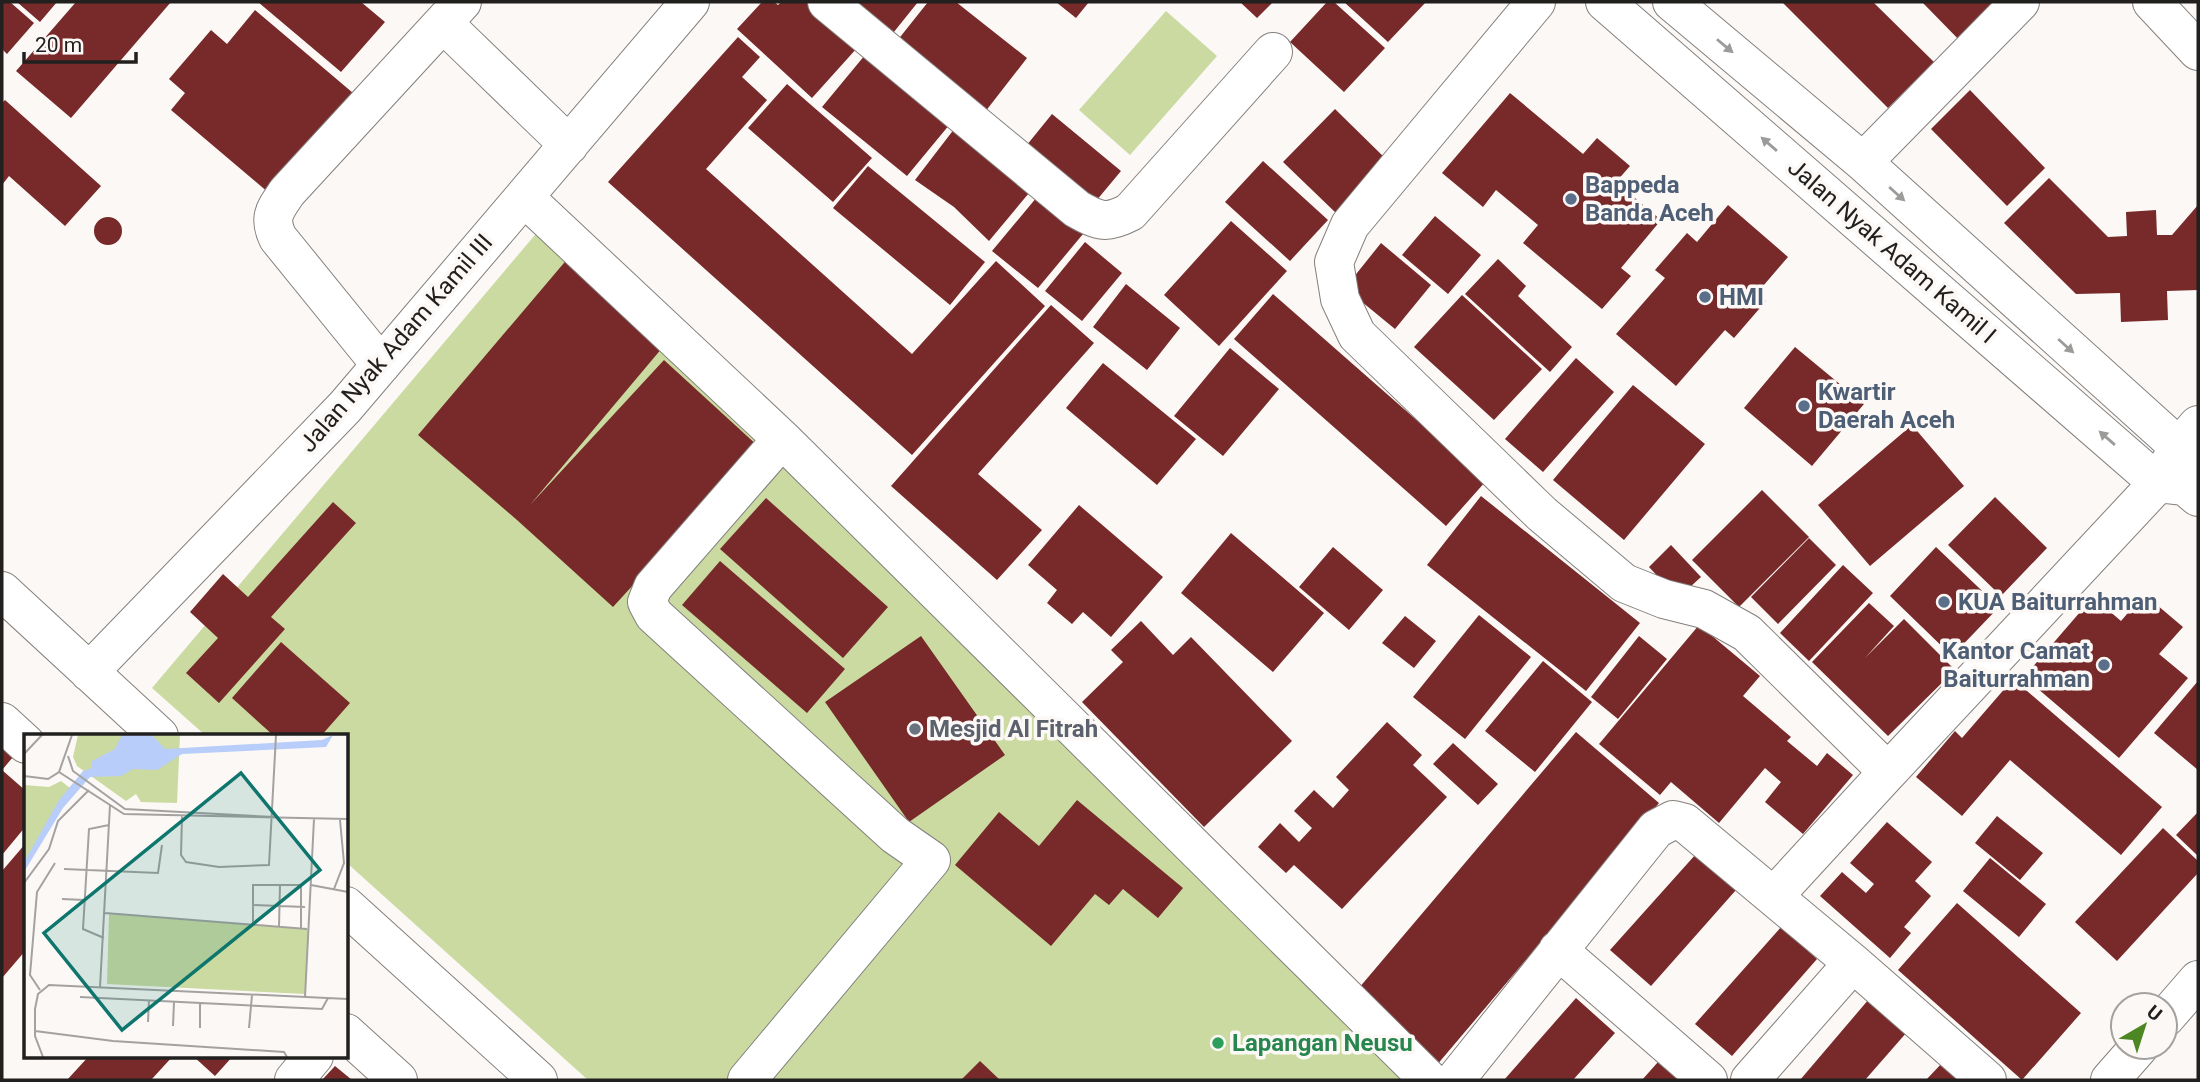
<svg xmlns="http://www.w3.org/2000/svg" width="2200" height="1082" font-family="Roboto,sans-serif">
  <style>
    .green { fill: #cadaa1 }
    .building { fill: #772a29 }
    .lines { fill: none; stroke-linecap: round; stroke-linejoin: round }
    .minor-casing { stroke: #83807e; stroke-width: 40 }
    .minor { stroke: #fff; stroke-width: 38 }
    .oneway { fill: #9b9b9a }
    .service-dot { fill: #5c6f8a; stroke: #fbf8f6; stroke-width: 2.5 }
    .worship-dot { fill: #6b7280; stroke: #fbf8f6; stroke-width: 2.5 }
    .leisure-dot { fill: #2e9e5b; stroke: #fbf8f6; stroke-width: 2.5 }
    .labels { text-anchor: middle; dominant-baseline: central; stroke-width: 7; stroke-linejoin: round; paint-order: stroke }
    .service-label { font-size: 24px; font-weight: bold; fill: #4e5e75; stroke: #fbf8f6; text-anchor: start }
    .street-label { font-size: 24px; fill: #21201f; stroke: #fbf8f6 }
    .worship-label { font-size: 24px; font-weight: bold; fill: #5b616d; stroke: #fbf8f6; text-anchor: start }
    .leisure-label { font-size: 24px; font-weight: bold; fill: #27864d; stroke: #fbf8f6; text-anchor: start }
    .inset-road { fill: none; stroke: #a4a2a0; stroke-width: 2 }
    .view { fill: #0f766e; fill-opacity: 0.15; stroke: #0f766e; stroke-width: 3.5 }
    .inset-edge { fill: none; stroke: #21201f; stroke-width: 3.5 }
  </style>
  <rect width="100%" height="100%" fill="#fbf8f6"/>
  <path class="green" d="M1166,11L1217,56L1130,155L1079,110Z
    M540,229L1442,1080H588L347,863L346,736L205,735L152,688Z"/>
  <path class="building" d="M2,2H10L34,23L7,54L2,49Z
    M17,2H57L40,22Z
    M76,2H171L71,118L16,71Z
    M258,2H361L385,22L341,72Z
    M762,2H774L778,5L781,2H807L857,48L812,98L737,29Z
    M833,2H918L885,43Z
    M928,2H956L1027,58L978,121L889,51Z
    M1056,2H1089L1076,18Z
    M1240,2H1273L1257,18Z
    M1327,2H1334L1385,48L1344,92L1290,42Z
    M1344,2H1426L1388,42Z
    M1782,2H1873L1934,62L1888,108Z
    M1922,2H2013L1966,47Z
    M255,10L353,93L269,193L171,110L185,93L169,79L211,30L227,44Z
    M738,37L760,57L742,77L767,100L706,169L912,354L996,261L1045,306L912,455L608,182Z
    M865,55L950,124L907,176L822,107Z
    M787,84L872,158L833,202L748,128Z
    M1970,90L2045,168L2007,206L1931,129Z
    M1510,93L1583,154L1597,138L1630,166L1616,182L1661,220L1621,268L1631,276L1602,309L1523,243L1538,225L1496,190L1483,207L1442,173Z
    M5,100L101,186L65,226L9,176L2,185V103Z
    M1335,109L1388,161L1336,213L1283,162Z
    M1052,114L1121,171L1091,207L1022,151Z
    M958,124L1034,187L989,241L954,207L915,180Z
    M1263,161L1328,220L1290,261L1225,202Z
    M868,166L985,262L950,305L833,208Z
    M2049,178L2108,237L2127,236L2126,212L2156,210L2157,235H2172L2198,205V290L2167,291L2168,320L2121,322L2120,293L2076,294L2004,223Z
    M1037,197L1083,234L1038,288L992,251Z
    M1728,205L1788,257L1757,293L1766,301L1734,338L1725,330L1676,386L1616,334L1665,278L1655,270L1687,233L1697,242Z
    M1435,216L1481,255L1448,294L1402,255Z
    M94 231a14 14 0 1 1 28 0a14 14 0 1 1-28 0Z
    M1231,221L1287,271L1219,346L1164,295Z
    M1085,242L1122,273L1082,321L1045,291Z
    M1381,243L1431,285L1395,329L1345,288Z
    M569,257L668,341L530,505L664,360L759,447L613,607L517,520L418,435Z
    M1498,259L1526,286L1518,296L1572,347L1550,372L1465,294Z
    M1126,284L1180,328L1147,370L1093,327Z
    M1273,294L1486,481L1446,526L1234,339Z
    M1462,295L1542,369L1494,420L1414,347Z
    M1051,305L1094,343L978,474L1042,530L997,580L891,486Z
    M1795,347L1864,404L1812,466L1744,408Z
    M1230,348L1279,389L1223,456L1174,416Z
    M1576,358L1614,392L1543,472L1505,439Z
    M1103,363L1196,439L1157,485L1066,408Z
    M1633,385L1705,444L1624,540L1553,480Z
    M1912,425L1964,486L1870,566L1818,505Z
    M1762,490L1809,537L1739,607L1692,560Z
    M1481,496L1640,623L1586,691L1427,565Z
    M1995,497L2047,548L2001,596L1948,545Z
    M766,498L888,607L843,658L720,549Z
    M333,502L356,523L271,617L285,629L219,703L186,673L218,638L190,612L223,574L248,597Z
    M1079,505L1163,577L1111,637L1083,612L1072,624L1047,603L1057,590L1028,565Z
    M1231,533L1324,613L1273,672L1181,593Z
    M1809,538L1836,565L1778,624L1751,597Z
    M1671,545L1701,577L1678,598L1649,567Z
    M1333,547L1383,590L1349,630L1299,587Z
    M1936,547L1999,607L1952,656L1890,596Z
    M720,561L845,669L807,713L682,605Z
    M1843,565L1873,593L1809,661L1780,633Z
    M2144,594L2183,627L2159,654L2188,678L2119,758L2024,677L2093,597L2121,621Z
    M1869,603L1894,626L1865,658L1904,619L1955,670L1888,736L1812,662Z
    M1479,615L1531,657L1465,739L1413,697Z
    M1405,616L1436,641L1414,668L1382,643Z
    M1141,621L1173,655L1191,637L1292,741L1204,827L1082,702L1123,662L1111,650Z
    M1699,625L1760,676L1743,696L1791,737L1787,741L1817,766L1827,753L1853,775L1803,834L1765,802L1781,782L1765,768L1719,823L1671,782L1660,795L1599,744Z
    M921,636L1005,755L909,822L825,702Z
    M1639,636L1667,659L1618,719L1591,697Z
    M281,642L350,703L321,736H274L232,698Z
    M1543,661L1592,702L1535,772L1485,731Z
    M2013,679L2162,807L2121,855L2010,760L1962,816L1916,777L1955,731L1962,738Z
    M2198,681V770L2154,733Z
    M1387,722L1422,755L1413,765L1447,797L1342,909L1294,865L1286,873L1258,847L1280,823L1299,842L1312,828L1294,811L1314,790L1333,808L1349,790L1336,777Z
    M1576,732L1659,803L1436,1066L1353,995Z
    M2,736L19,750L2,770L26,791V826L2,855Z
    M1453,743L1498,784L1478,805L1433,764Z
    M1077,800L1183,888L1158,918L1123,889L1109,905L1095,894L1051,946L955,865L999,812L1039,846Z
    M2198,812V856L2176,835Z
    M1997,816L2043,853L2020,880L1975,843Z
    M1887,822L1932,862L1915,881L1931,896L1904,927L1911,933L1890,958L1820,896L1842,872L1866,893L1874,884L1850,863Z
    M2163,828L2198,861V873L2117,961L2075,922Z
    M26,843V950L2,978V871Z
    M1696,854L1736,890L1651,986L1610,950Z
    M1990,858L2046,904L2019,937L1963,891Z
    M1957,903L2081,1013L2022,1080L1898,970Z
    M1781,927L1817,959L1732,1056L1695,1024Z
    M1576,998L1615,1033L1573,1080H1504Z
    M1869,999L1907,1032L1865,1080H1800Z
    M89,1056H173L151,1080H67Z
    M193,1056H233L215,1076Z
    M980,1061L1000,1080H961Z
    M1658,1062L1679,1080H1642Z
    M1943,1062L1962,1080H1926Z
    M335,1066L352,1080H322Z"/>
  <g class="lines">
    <defs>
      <path id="minor" d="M827,2L1077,209C1100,222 1107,224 1130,212L1273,52
        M1536,2L1350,225L1334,262L1340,299L1357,335L1542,514L1624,583L1664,599L1704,609L1747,633L1888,772L2158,483L2179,447L2198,425
        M1605,2L2158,483L2185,486L2198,497
        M1672,2L1863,162L2179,447L2183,470
        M2152,2L2198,51
        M443,23L569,145
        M1863,162L2020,2
        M524,197L782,439L1429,1080
        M381,365L278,238C268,217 275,210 287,192L462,2
        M2,591L159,736
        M89,672L345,407L690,2
        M2,722L26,744
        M1774,896L1888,772
        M346,906L538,1080
        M1558,950L1708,1080
        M2165,1018L2198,980
        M346,1033L398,1080
        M294,1080L314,1056
        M747,1080L931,860L895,835L654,615L647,602L653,587L782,439
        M1455,1080L1656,829L1673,820L1685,823L1853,963L1987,1080
        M1750,1080L1853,963
        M2110,1080L2139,1047"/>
    </defs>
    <use href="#minor" class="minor-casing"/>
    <use href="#minor" class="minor"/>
  </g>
  <defs><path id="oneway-solid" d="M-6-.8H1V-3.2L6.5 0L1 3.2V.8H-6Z" transform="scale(1.75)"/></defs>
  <g class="oneway">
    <use href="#oneway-solid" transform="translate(1725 46) rotate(40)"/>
    <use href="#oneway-solid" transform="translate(1769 144) rotate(-139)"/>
    <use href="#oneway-solid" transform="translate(1897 194) rotate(42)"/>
    <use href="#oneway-solid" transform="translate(2066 346) rotate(42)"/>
    <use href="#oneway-solid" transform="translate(2107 438) rotate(-139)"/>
  </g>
  <g class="service-dot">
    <circle cx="1571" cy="199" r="7"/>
    <circle cx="1705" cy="297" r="7"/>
    <circle cx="1804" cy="406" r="7"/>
    <circle cx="1944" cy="602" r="7"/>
    <circle cx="2104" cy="665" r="7"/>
  </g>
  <circle class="worship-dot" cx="915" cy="729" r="7"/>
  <circle class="leisure-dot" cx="1218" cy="1043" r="7"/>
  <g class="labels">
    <g class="service-label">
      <text x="1585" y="185">Bappeda<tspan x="1585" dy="28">Banda Aceh</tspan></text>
      <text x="1719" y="297">HMI</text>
      <text x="1818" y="392">Kwartir<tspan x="1818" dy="28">Daerah Aceh</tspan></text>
      <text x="1958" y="602">KUA Baiturrahman</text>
      <text x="2090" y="651" text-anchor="end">Kantor Camat<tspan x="2090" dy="28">Baiturrahman</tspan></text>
    </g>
    <g class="street-label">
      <text transform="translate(1892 251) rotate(41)">Jalan Nyak Adam Kamil I</text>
      <text transform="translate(396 343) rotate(-49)">Jalan Nyak Adam Kamil III</text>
    </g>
    <g class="worship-label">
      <text x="929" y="729">Mesjid Al Fitrah</text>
    </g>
    <g class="leisure-label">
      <text x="1232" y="1043">Lapangan Neusu</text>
    </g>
  </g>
  <g transform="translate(24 734)">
    <rect width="324" height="324" fill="#fbf8f6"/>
    <path d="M54,1H156L153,69L117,68L112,60L102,67L53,32L49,23ZM37,47L46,54L0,128V51L25,53ZM85,180L285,195L281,260L83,250Z" fill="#cadaa1"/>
    <path d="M98,1H128L141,15L298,6L309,1L302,13L158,20L133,36L109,35L97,42L66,43L39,74L0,138V128L35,66L59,37L68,34V27L91,15Z" fill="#b8cdf9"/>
    <path class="inset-road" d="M0,20L18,1M44,22L49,37L101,75L250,83M35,38L100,80L324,85M0,42L24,45L35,38L48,1M158,82L157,121L162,128L195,133L245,131L252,1M40,135L134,139L138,111M0,149L25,115L34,87L65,56M287,151L324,158M310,155L320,129L316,86M38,165L61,166M228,171L281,173M81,179L283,195M229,192V151H277V195M255,193L256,151M80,204L59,195L65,95L85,91M76,253L86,71M16,256L6,241L13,158L31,129M56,263L298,275L304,264M281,263L290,85M124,288L125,266M149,292L150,268M176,294V269M225,294L228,261M11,297L89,307L260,318L263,323M19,323L11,302V275L14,260L25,251L324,265"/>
    <path class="view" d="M217,39L296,136L98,296L20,199Z"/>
    <rect width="324" height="324" class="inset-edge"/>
  </g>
  <rect width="2200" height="1082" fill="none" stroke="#21201f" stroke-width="7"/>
  <g transform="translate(2144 1026) rotate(39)"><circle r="33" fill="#fbf8f6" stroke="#a4a2a0" stroke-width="2"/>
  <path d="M0-5L12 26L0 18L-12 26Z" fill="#4d8723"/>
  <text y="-10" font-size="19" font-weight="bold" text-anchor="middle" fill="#21201f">U</text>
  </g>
  <path d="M24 52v10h112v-10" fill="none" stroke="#21201f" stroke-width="3.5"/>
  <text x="35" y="52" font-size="21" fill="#21201f" stroke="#fbf8f6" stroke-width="5" paint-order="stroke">20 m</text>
</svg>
